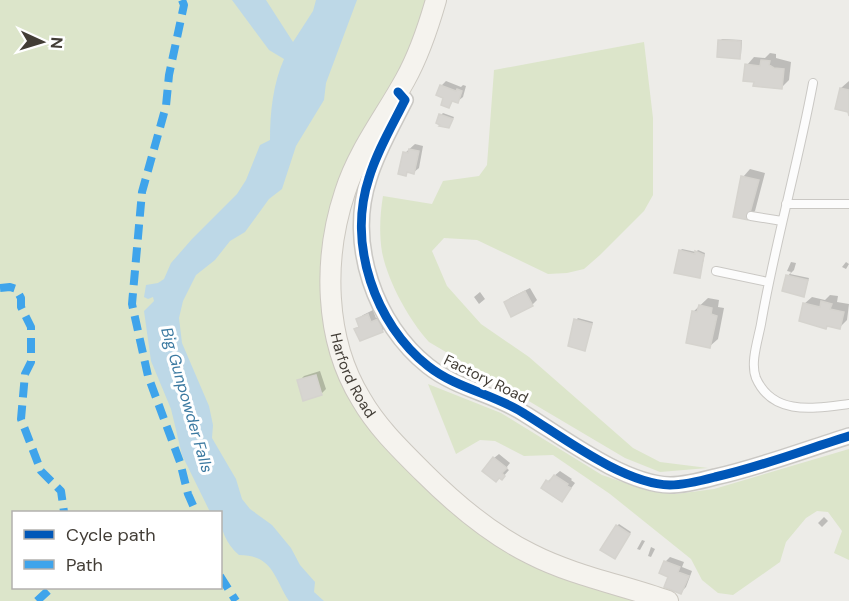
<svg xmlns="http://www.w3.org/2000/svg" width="849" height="601" font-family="'DM Sans',sans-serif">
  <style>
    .green { fill: #dce5ca; fill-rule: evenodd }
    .water { fill: #bdd8e7 }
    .shadow { fill: #0003 }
    .building { fill: #d7d5d1; stroke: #d5d3ce; stroke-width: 1.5 }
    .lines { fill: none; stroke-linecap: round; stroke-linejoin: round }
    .service-casing { stroke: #cac8c4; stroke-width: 10 }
    .minor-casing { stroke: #cac8c4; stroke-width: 18 }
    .secondary-casing { stroke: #ccc8c0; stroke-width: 22 }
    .service { stroke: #fcfcfc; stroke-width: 8 }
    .minor { stroke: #fcfcfc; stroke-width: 15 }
    .secondary { stroke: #f5f3ee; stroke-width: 20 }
    .quiet { stroke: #3fa4eb; stroke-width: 8; stroke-dasharray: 15 8; stroke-linecap: butt }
    .cycleway-casing { stroke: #fff; stroke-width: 13 }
    .cycleway { stroke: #0057b8; stroke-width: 9 }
    .labels { text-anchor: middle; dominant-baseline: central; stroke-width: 6; stroke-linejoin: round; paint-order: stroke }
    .street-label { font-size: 15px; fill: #423d36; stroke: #fff }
    .water-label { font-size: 16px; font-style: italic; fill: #3c7aa1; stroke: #fff }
  </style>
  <rect width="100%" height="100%" fill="#edece8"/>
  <path class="green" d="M0,0H428L418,34L330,223L340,376L468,523L642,601H0ZM14,512H220V588H14Z
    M644,42L653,118V195L644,211L600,255L584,269L567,273L548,274L477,240L444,238L432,251L447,286L481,324L529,357L633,448L660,462L708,468L660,472L625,458L429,342C409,320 388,282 382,252C379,234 380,214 383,196L432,204L443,181L479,176L487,165L494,70Z
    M428,384L501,413L602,475L649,491L676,494L714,489L849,449V560L834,553L842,531L828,512L817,511L806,518L786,542L780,562L733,595L718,593L702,580L691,559L610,494L553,455L524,456L495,441L480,440L456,454Z"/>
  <path class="water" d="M232,0H266L293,42L313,11L316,0H357L326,83L324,100L296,146L282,189L269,199L245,232L230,241L215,260L196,275L183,301L179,318L182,343L209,406L213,425L212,438L236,479L242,499L250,509L272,525L291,548L300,565L315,582L314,592L324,601H289C274,578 273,555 239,555C226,544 220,529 220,512H210L182,455L171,409L151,361L144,311L154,301L153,297L148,299L144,297L146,285L158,283L164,279L171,263L192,239L237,194L246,180L260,145L270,140C270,112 273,84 284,59L269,50Z"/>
  <path class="shadow" d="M722,39L742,40L741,55L739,57L720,41Z
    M770,53L776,54V58L791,62L789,80L781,88L755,81L747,65L754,57L765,58Z
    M446,81L461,87L463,85L466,86L463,97L458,101L454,100L449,106L441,86Z
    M849,81V111L841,88Z
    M443,113L454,117L449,127L441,115Z
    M415,144L423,146L419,168L414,172L409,171L406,174L405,153Z
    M750,169L765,173L755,211L747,218L743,177Z
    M682,249L696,252L698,250L705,253L700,276L680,251Z
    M791,262L796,263L794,270L790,274L809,278L804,295L788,276L791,272L787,271Z
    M846,262L849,264L846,269L842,267Z
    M530,288L537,300L532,305L506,303L510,298Z
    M480,292L485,299L479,304L474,297Z
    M830,295L838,296L837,302L849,304L847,320L840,327L828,325L826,328L804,304L812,297L825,300Z
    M708,298L719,300L718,307L724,308L718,339L710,346L693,312Z
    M373,310L376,318L383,315L387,326L382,331L356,329L360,325L358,319L363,315Z
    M578,318L593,322L585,349L576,320Z
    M320,371L326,389L321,394L299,381L304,376Z
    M499,454L510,463L506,468L509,470L502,478L494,458Z
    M560,471L572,479L571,480L575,483L566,495L548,481Z
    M824,517L828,521L822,527L818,523Z
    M619,524L631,532L616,555L617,526Z
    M642,540L645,541L640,550L637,549Z
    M651,547L655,549L651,557L648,556Z
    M670,557L684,562L682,567L692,571L686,587L681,592L670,576L665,562Z"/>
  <path class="building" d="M718,40L741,41L740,59L717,57Z
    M761,60L770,61L769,65L774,68L784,69L782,89L753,86L754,82L743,81L745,64L760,66Z
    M440,85L456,91L457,89L462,91L458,103L452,101L449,108L441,105L443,98L436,95Z
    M840,88L849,90V116L848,112L835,109Z
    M439,114L453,119L449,128L439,126L440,125L436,123Z
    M409,149L419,151L414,174L407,172L406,176L398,174L403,152L408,153Z
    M741,176L759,180L748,220L733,217Z
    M679,250L695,254V251L704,255L700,278L674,273Z
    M786,275L808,280L804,297L782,291Z
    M525,291L533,306L511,317L504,302Z
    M821,301L832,304L830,309L844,312L840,329L827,326L826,329L799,321L803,303L820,307Z
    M699,305L712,308L711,314L717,316L710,348L686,343L692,311L697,312Z
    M368,314L371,322L378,319L383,332L360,341L354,329L359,327L356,319Z
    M574,319L592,324L585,351L568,346Z
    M316,375L322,395L303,401L297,380Z
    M493,457L507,468L502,473L505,476L502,480L499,478L496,482L482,471Z
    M554,475L568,484L567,486L571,488L562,502L541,488L546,480L549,482Z
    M616,525L630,534L615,559L600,550Z
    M664,561L680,567L678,572L689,576L681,594L664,587L668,577L659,573Z"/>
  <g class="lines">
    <defs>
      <path id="service" d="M813,83C798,164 775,243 761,324C758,340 750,363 756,378C773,417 816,408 849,404
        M786,204H849
        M751,216L782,221
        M716,271L768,282"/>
      <path id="minor" d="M398,92L405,100C392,126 377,151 369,178C347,244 375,324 428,366C457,389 495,394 525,414C564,438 624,484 670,485C685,485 700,481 715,477C760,467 804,450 849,436"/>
      <g id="secondary">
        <path id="s1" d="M436,0C428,28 419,55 405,80C384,118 358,151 345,192C323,258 324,339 361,399C377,427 400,449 423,472C455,504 490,534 531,554C574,576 623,585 668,601"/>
      </g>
    </defs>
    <use href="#service" class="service-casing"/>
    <use href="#minor" class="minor-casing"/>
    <use href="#secondary" class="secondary-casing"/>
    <use href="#service" class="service"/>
    <use href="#minor" class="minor"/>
    <use href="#secondary" class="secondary"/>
    <path class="quiet" d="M182,0L184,5L169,75L166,106L142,192L132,304L148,376L180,462L188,494L196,512
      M0,288L10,287L16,289L21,298V307L31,327V362L25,374L21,419L41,471L61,491L64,512
      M220,576L236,601
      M37,601L51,588"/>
    <defs>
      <path id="cycleway" d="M398,92L405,100C392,126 377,151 369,178C347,244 375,324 428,366C457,389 495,394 525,414C564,438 624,484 670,485C685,485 700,481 715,477C760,467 804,450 849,436"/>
    </defs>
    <use href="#cycleway" class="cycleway-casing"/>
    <use href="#cycleway" class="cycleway"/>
  </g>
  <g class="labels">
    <g class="street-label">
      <text stroke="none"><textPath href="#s1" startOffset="402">Harford Road</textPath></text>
      <text transform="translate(486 379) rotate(26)">Factory Road</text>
    </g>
    <g class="water-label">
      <text transform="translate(187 400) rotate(74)">Big Gunpowder Falls</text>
    </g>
  </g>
  <rect x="12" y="511" width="210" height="78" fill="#ffffff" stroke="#b3b1af" stroke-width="1.5"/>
  <rect x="24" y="530" width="30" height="9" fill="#0057b8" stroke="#b3b1af" stroke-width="1.5"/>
  <text x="66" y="541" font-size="18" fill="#423d36">Cycle path</text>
  <rect x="24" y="560" width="30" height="9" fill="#3fa4eb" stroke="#b3b1af" stroke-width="1.5"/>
  <text x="66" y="571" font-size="18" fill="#423d36">Path</text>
  <g transform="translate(42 42) rotate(94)" stroke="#ffffff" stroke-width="4.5" paint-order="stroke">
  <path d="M0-4.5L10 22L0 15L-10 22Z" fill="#423d36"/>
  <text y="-9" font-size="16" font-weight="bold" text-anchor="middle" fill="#423d36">N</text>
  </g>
</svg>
